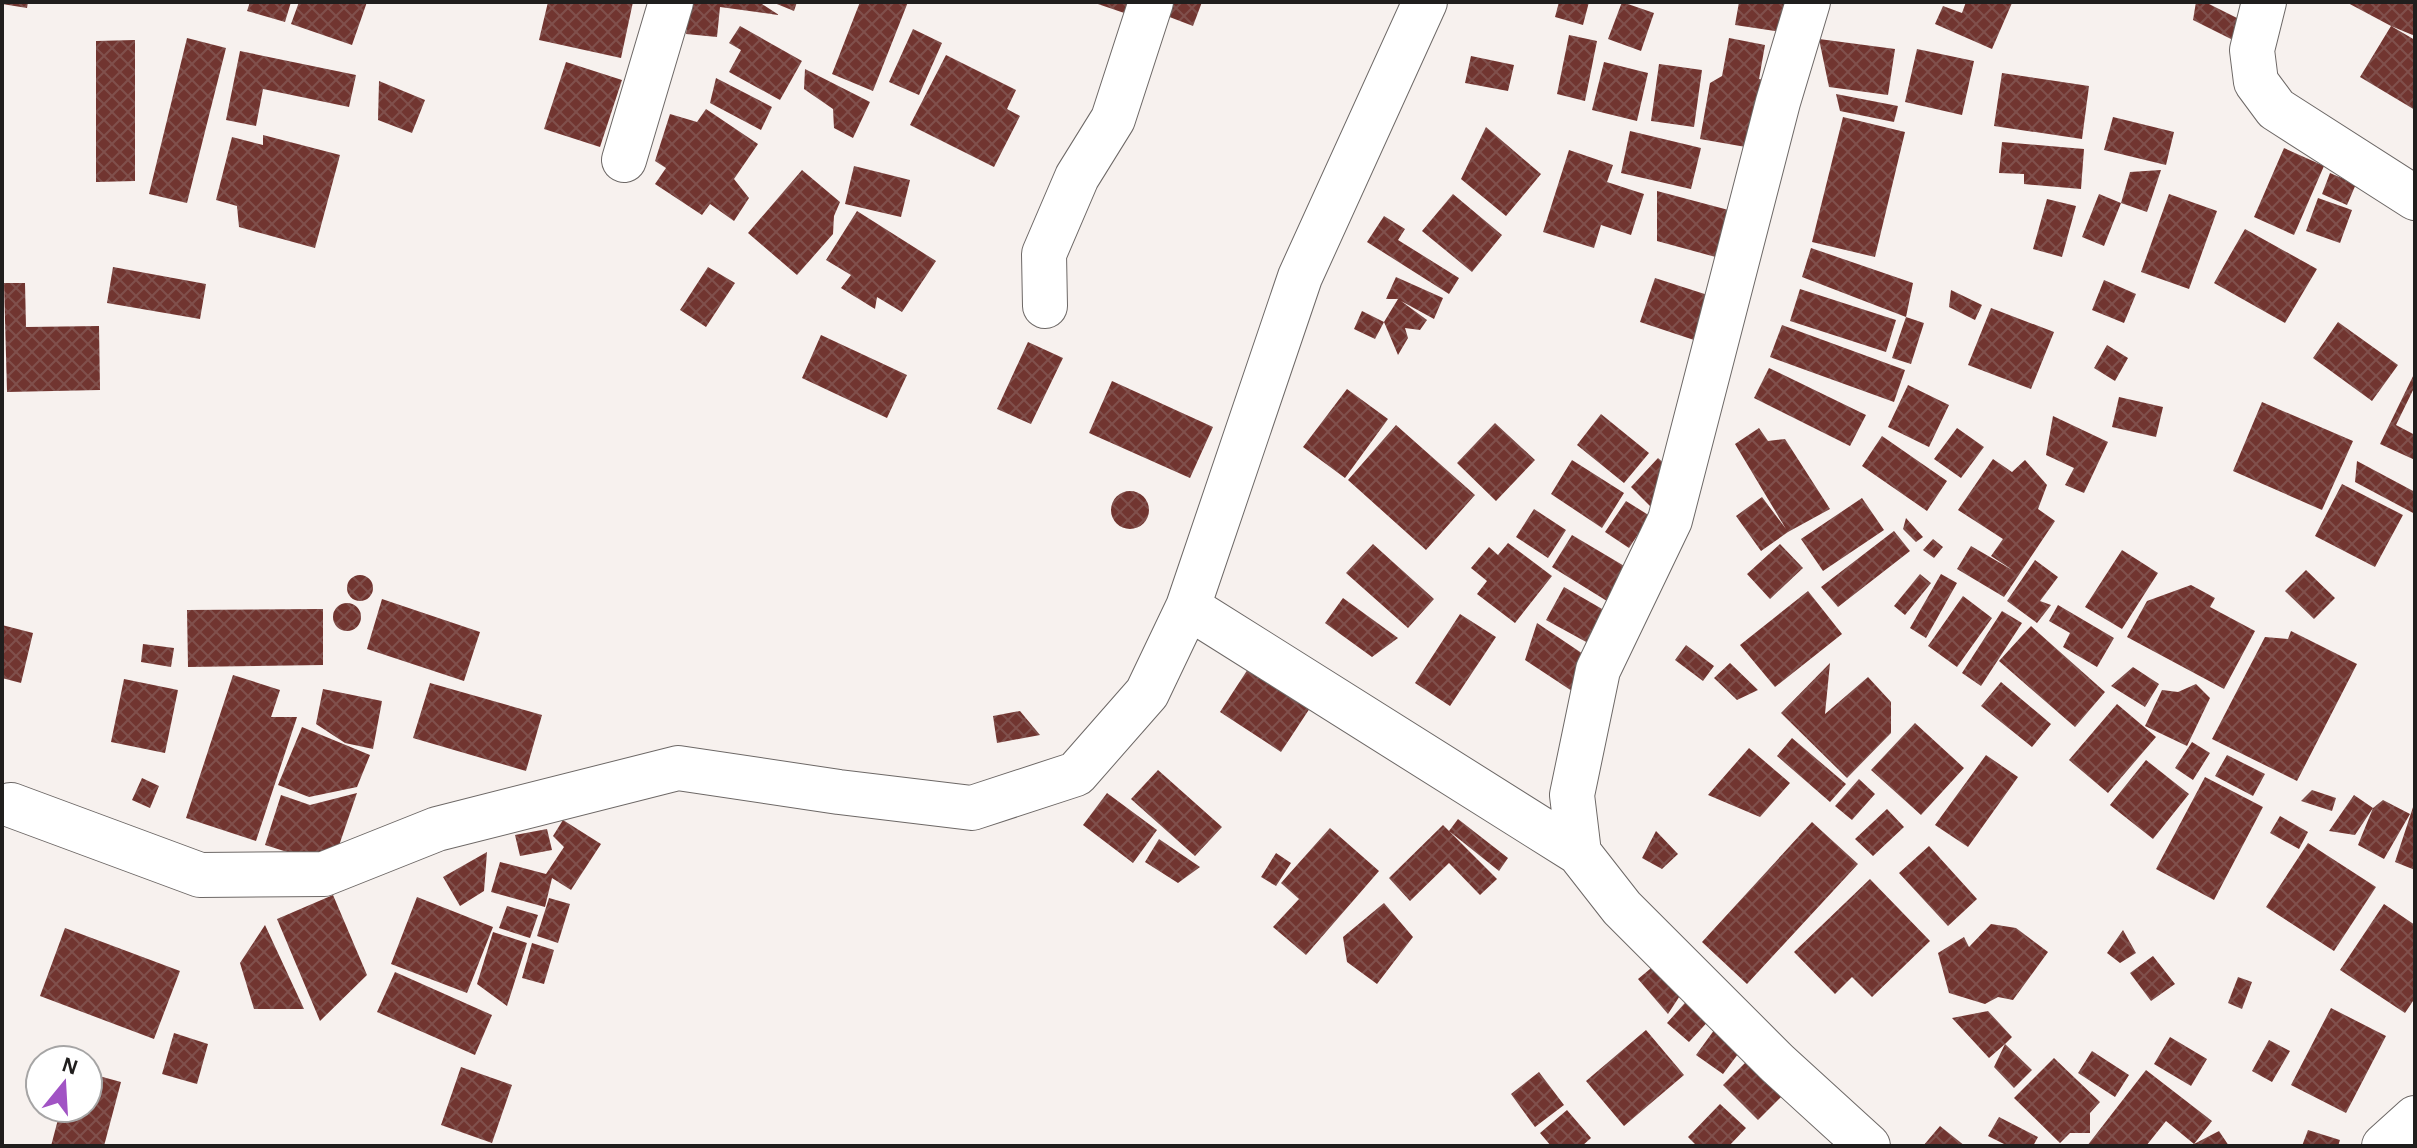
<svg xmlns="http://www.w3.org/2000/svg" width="2417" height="1148" font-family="'Alegreya Sans',sans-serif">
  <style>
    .building { fill: url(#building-cross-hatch) }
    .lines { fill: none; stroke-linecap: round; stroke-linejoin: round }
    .minor-casing { stroke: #6d6866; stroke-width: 46 }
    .minor { stroke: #fff; stroke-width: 44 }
  </style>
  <defs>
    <pattern id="building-cross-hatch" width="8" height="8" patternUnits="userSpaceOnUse" patternTransform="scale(2)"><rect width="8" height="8" fill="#713530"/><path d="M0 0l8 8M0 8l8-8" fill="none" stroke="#80504c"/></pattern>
  </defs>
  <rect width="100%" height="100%" fill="#f7f1ee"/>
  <path class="building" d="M2,2H28L27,8L2,4Z
    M250,2H291L285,22L247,11Z
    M299,2H367L352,45L291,24Z
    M548,2H633L621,58L539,40Z
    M692,2H759L779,15L720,7L717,37L686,34L689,7Z
    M772,2H797L794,11Z
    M860,2H908L873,91L832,74Z
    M1092,2H1137L1133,16Z
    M1163,2H1202L1193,26L1159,13Z
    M1559,2H1589L1583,25L1555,17Z
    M1622,2L1654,13L1641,51L1608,39Z
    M1739,2H1786L1781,32L1735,25Z
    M1966,2L2012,3L1992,49L1935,24L1943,6L1962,13Z
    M2196,2H2205L2245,22L2235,41L2193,20Z
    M2346,2H2415V36L2391,26L2415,40V110L2360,77L2391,26Z
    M740,26L802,61L780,100L729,72L741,50L729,43Z
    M913,29L942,43L919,95L889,82Z
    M1569,35L1597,41L1585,101L1557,94Z
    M187,38L226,48L187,203L149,194Z
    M1729,38L1765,45L1759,79L1776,82L1763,150L1700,139L1710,83L1722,76Z
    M1819,39L1895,49L1888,95L1829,87Z
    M135,40V181L96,182V41Z
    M1917,49L1974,61L1962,115L1905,102Z
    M240,51L356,75L349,107L263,89L256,126L226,120Z
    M946,55L1016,90L1007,109L1020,116L994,167L910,125Z
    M1471,56L1514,65L1508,91L1465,83Z
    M566,62L622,80L600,147L544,129Z
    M1604,62L1648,73L1637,121L1592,110Z
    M1659,64L1702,70L1694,127L1651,121Z
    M805,69L870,102L853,138L834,128L833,109L804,89Z
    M2002,73L2089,86L2082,139L1994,126Z
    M716,78L772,107L761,130L710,103Z
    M379,81L425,100L412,133L378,120Z
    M1836,94L1898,106L1894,122L1840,111Z
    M706,109L758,144L734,179L749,198L734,221L710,204L702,215L655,184L666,168L655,161L670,114L697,122Z
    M1843,117L1905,132L1875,257L1812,242Z
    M2113,117L2174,132L2166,165L2104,150Z
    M1486,127L1541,174L1506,216L1461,179Z
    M1630,131L1701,148L1691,189L1621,173Z
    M263,135L340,155L315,248L239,227L237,206L216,200L232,137L263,145Z
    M2002,142L2084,149L2081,189L2024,184V174L1999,173Z
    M2284,148L2324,166L2294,235L2254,217Z
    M1569,150L1613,165L1607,182L1644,194L1631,235L1601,225L1594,248L1543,232Z
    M854,166L910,180L901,217L845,204Z
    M802,170L840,202L834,216L833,234L797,275L748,233Z
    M2161,170L2147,212L2121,203L2104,246L2082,237L2099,194L2121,203L2130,172Z
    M2330,173L2356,184L2347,205L2322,194Z
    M1657,191L1736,212L1723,259L1657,241Z
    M1453,194L1502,235L1472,272L1422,231Z
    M2169,194L2217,211L2189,289L2141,272Z
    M2318,198L2352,210L2340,243L2306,231Z
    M2047,199L2076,206L2062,257L2033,249Z
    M857,211L936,261L902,312L877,297L875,309L841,288L851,275L826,260Z
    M1384,216L1405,229L1398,240L1459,278L1449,294L1367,242Z
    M2245,229L2317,269L2285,323L2214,283Z
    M1811,248L1913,283L1906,317L1802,277Z
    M113,267L206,284L200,319L107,303Z
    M708,267L735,283L706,327L680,310Z
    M1396,277L1443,298L1434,319L1401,301L1427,320L1420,330L1405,328L1408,338L1398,355L1384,322L1398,299H1386Z
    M1655,278L1717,298L1715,347L1640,322Z
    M2104,280L2136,294L2124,323L2092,310Z
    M4,283H25L26,327L99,326L100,390L7,392Z
    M1800,289L1896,320L1886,352L1790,321Z
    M1951,290L1982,305L1975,320L1949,307Z
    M1991,308L2054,332L2031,389L1968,365Z
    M1362,311L1384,322L1375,339L1354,329Z
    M1906,317L1924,323L1911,364L1892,358Z
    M2338,322L2398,365L2372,401L2313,358Z
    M1782,325L1905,370L1894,402L1770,357Z
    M821,335L907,375L887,418L802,378Z
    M1028,342L1063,358L1031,424L997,409Z
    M2107,345L2128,358L2115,381L2094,368Z
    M1769,368L1866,415L1850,446L1754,398Z
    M2415,372V386L2396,425L2415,435V460L2380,444Z
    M1112,381L1213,427L1190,478L1089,433Z
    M1908,385L1949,405L1929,447L1888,427Z
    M1347,389L1388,419L1345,478L1303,447Z
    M2119,397L2163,407L2156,437L2112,427Z
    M2262,402L2353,441L2322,510L2233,471Z
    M1601,414L1649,453L1624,483L1577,445Z
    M2053,416L2108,442L2084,493L2065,485L2074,468L2046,455Z
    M1495,423L1535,460L1496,501L1457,463Z
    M1396,425L1475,495L1426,550L1348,480Z
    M1759,428L1768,441L1785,439L1830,509L1788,532L1761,551L1736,516L1762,497L1786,529L1735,444Z
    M1957,428L1984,447L1961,478L1934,459Z
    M1882,436L1947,481L1927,511L1862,466Z
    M1658,458L1678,476L1650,506L1631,487Z
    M1993,459L2012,472L2025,460L2047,485L2038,509L2055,521L2004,597L1957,569L1971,546L2014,571L1991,556L2003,539L1958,510Z
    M1572,460L1624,493L1602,528L1551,494Z
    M2357,461L2415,492V514L2355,482Z
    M2342,484L2403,515L2375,567L2315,536Z
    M1111 510a19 19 0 1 1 38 0a19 19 0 1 1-38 0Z
    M1862,498L1884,530L1823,571L1801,539Z
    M1626,501L1650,516L1629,548L1605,532Z
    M1534,509L1566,530L1548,558L1516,537Z
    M1906,518L1923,537L1916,542L1903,529Z
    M1894,531L1910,551L1838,607L1821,587Z
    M1572,535L1636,573L1615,606L1552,567Z
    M1933,539L1943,547L1934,558L1923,550Z
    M1508,543L1552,576L1515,623L1477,594L1487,581L1471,568L1489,547L1498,555Z
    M1373,544L1434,599L1408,628L1346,573Z
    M1780,544L1803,568L1770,599L1747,574Z
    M2122,550L2158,573L2122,629L2085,607Z
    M2035,560L2058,577L2040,601L2051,605L2037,623L2007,601Z
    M2306,570L2335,598L2314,619L2285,591Z
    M1920,574L1931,583L1905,615L1894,606Z
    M1941,574L1957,583L1926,638L1910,628Z
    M347 588a13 13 0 1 1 26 0a13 13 0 1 1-26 0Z
    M2191,585L2215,598L2210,607L2255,631L2224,689L2127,637L2147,601Z
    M1564,587L1616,617L1599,649L1546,620Z
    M1808,591L1842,634L1775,687L1740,645Z
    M1963,596L1992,618L1957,667L1928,646Z
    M1343,598L1398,638L1372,657L1325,623Z
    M382,599L480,632L464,681L367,649Z
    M333 617a14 14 0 1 1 28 0a14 14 0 1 1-28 0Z
    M2058,605L2114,638L2097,667L2063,647L2070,633L2049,621Z
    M323,609V665L188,667L187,610Z
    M2002,611L2022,623L1981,686L1962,673Z
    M1460,614L1496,637L1450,706L1415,683Z
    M1537,623L1595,662L1575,693L1525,660Z
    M2,625L33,633L21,683L2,678Z
    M2031,626L2105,692L2075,727L1999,661Z
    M2291,631L2357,664L2297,781L2212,739L2265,637L2288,639Z
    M143,644L174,648L171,667L141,662Z
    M1686,645L1714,666L1703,681L1675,660Z
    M1730,663L1758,690L1737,700L1714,678Z
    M1830,663L1825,714L1868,677L1891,702V733L1847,778L1781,713Z
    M2133,667L2159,684L2145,707L2111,686Z
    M1248,669L1310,708L1281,752L1220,712Z
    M233,675L280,690L271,717H297L256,841L186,818Z
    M124,679L178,690L165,753L111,742Z
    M2001,682L2051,724L2032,747L1981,706Z
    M430,683L542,715L526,771L413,738Z
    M2196,684L2210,698L2187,746L2145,726L2162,690L2178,692Z
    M323,689L382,701L373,749L345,743L316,724Z
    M2117,704L2156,737L2108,793L2069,760Z
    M1020,711L1040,735L997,743L993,716Z
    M1915,723L1964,768L1921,815L1871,770Z
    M302,727L370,755L357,787L309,797L278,785Z
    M1792,738L1846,784L1830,802L1777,756Z
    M2192,742L2210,753L2193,780L2175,768Z
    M1749,748L1790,783L1760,817L1708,795Z
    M1986,755L2018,777L1968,847L1935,825Z
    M2227,755L2265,774L2253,796L2215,776Z
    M2146,760L2189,794L2153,839L2110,805Z
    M1158,770L1222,827L1195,856L1131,799Z
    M2205,777L2263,807L2214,900L2156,869Z
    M142,778L159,786L150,808L132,800Z
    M1859,779L1875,794L1852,820L1835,806Z
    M2312,790L2336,798L2332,811L2301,801Z
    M357,793L332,866L265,845L281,795L310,805Z
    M1107,793L1157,830L1133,863L1083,825Z
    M2354,795L2373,808L2383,800L2410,814L2384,859L2358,845L2373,808L2355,835L2329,831Z
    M2415,801V870L2395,862Z
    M1887,809L1904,827L1873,856L1855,839Z
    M2280,816L2308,832L2299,849L2270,833Z
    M1458,819L1508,858L1499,871L1449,831Z
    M563,820L601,844L571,890L552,878L545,907L491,892L500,862L546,874L564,847L553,836Z
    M1812,822L1858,864L1747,984L1702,942Z
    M1443,825L1497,879L1480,895L1449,863L1410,901L1389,878Z
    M1330,828L1379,871L1306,955L1273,927L1299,899L1281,883Z
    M547,829L552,850L520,856L515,835Z
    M1656,831L1678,854L1662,869L1642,858Z
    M1159,839L1200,867L1178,883L1145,862Z
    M2308,843L2376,887L2334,951L2266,907Z
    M1929,846L1977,899L1948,926L1899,873Z
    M487,852L484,891L460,906L443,877Z
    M1276,853L1291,863L1276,886L1261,877Z
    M1870,879L1930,941L1872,997L1852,977L1835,994L1794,952Z
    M333,895L367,975L320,1021L277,919Z
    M417,897L493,927L467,993L391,964Z
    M549,898L570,904L558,943L537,936Z
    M1384,903L1413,937L1377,984L1347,962L1343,937Z
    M2384,904L2415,925V998L2405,1013L2340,970Z
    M507,906L538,915L530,938L499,928Z
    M1991,924L2016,928L2048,952L2013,1000L1998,997L1985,1004L1949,993L1938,953L1964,937L1969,947Z
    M265,925L304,1009H254L240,963Z
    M65,928L180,971L154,1039L40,996Z
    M2123,930L2136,953L2120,963L2107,953Z
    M493,932L527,943L507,1006L477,984Z
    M532,943L554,950L544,984L522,978Z
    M2153,956L2175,984L2151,1001L2130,973Z
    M1662,959L1685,988L1668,1014L1638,979Z
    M395,972L492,1015L475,1055L377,1012Z
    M2238,977L2252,982L2242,1009L2228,1003Z
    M1692,995L1714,1015L1689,1042L1667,1023Z
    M2331,1008L2386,1036L2346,1113L2291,1085Z
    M1988,1011L2012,1037L2005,1044L2032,1070L2014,1088L1994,1067L2005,1044L1989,1058L1952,1018Z
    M1720,1022L1747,1042L1723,1074L1696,1055Z
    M1646,1030L1684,1075L1624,1126L1586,1081Z
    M174,1033L208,1044L197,1084L162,1074Z
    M2170,1037L2207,1059L2191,1086L2154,1064Z
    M2269,1040L2290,1051L2272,1082L2252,1071Z
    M2092,1051L2129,1075L2115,1097L2078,1073Z
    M1754,1054L1789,1089L1758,1120L1723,1085Z
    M2054,1058L2100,1102L2090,1113V1133H2070L2060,1143L2014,1098Z
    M461,1067L512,1085L492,1143L441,1125Z
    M2146,1070L2212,1121L2194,1144L2166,1121L2146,1146H2087Z
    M1539,1072L1564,1105L1535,1127L1511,1094Z
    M88,1073L121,1082L104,1146H51L61,1108H88Z
    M1720,1104L1746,1128L1729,1146H1697L1688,1137Z
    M1567,1110L1591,1138L1582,1146H1551L1540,1133Z
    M1999,1117L2038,1137L2033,1146H2008L1988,1136Z
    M1940,1126L1965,1146H1923Z
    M2308,1130L2340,1140L2338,1146H2302Z
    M2219,1131L2229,1146H2191L2194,1144Z"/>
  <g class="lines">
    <defs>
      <path id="minor" d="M1808,2L1778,102L1670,520L1598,670L1572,795L1579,853L1622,908L1777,1063L1868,1146
        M2264,2L2252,50L2256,82L2276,109L2415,198
        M624,160L671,2
        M1045,306L1044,254L1077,177L1113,119L1151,2
        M1188,607L1579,853
        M11,805L200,875L324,874L437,829L678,768L839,792L972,808L1076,774L1147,693L1188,607L1300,277L1425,2
        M2384,1146L2415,1118"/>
    </defs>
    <use href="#minor" class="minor-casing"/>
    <use href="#minor" class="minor"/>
  </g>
  <rect width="2417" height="1148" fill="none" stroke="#201e1d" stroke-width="8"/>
  <g transform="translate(64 1084) rotate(18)"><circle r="38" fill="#ffffff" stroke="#a6a5a5" stroke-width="2"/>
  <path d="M0-6L14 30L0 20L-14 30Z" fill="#a153c4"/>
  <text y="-12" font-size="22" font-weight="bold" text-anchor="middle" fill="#201e1d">N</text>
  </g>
</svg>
